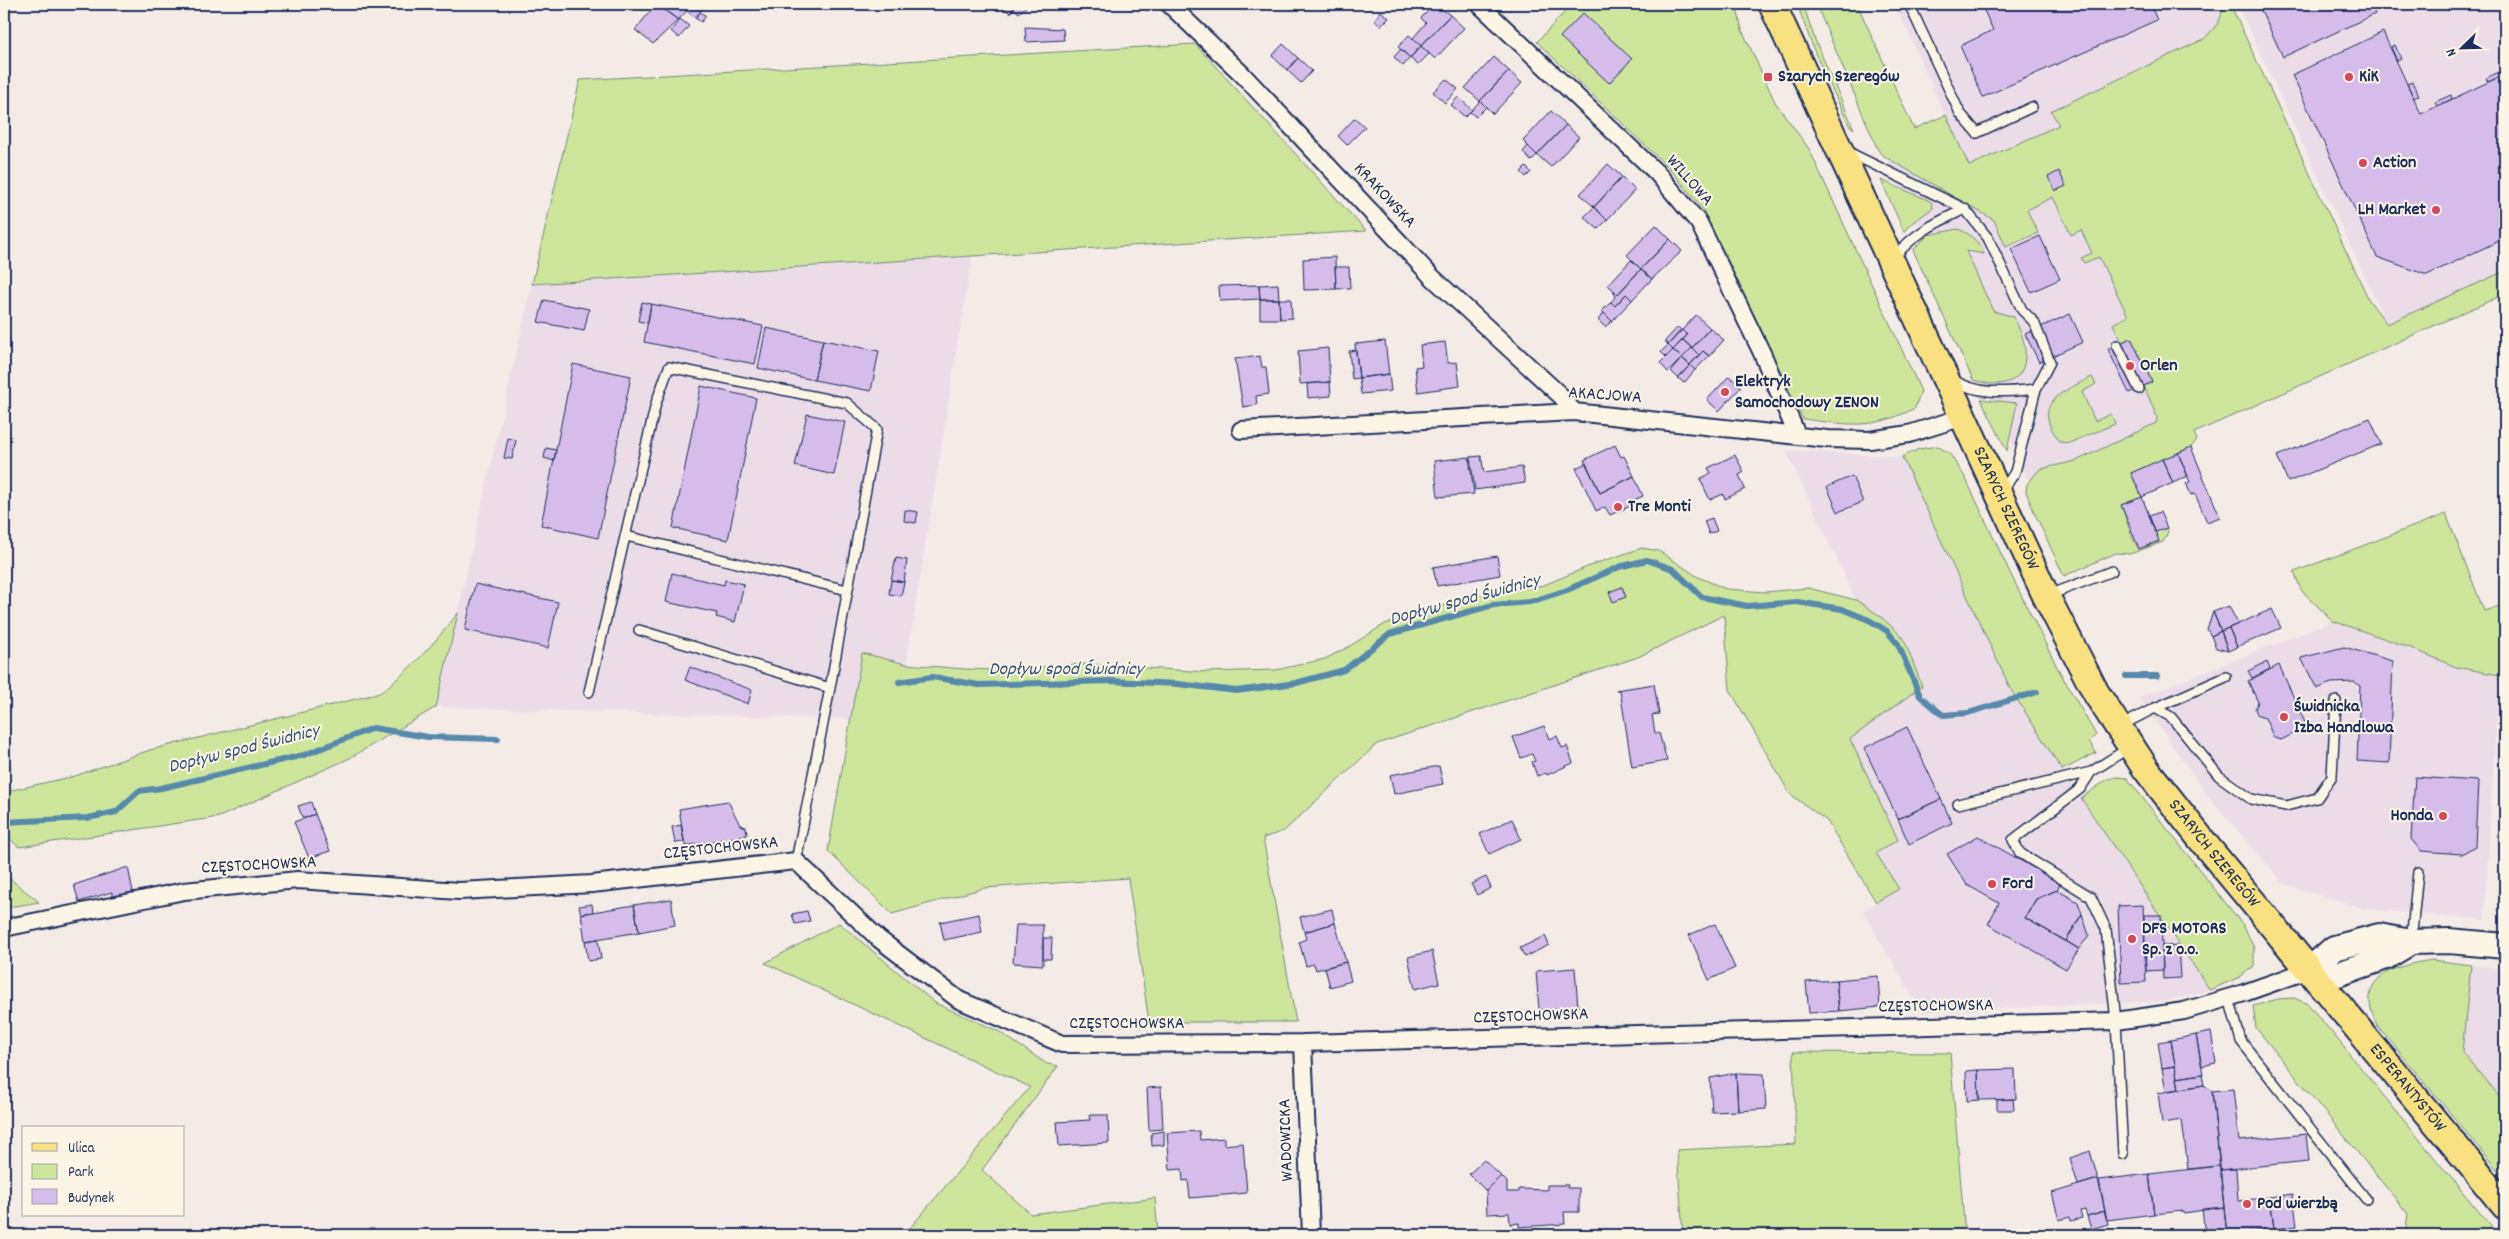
<svg xmlns="http://www.w3.org/2000/svg" width="2509" height="1239" font-family="Dekko,sans-serif">
  <style>
    .built { fill: #ebdce8 }
    .green { fill: #cee69c; stroke: #748a7d }
    .lines { fill: none; stroke-linecap: round; stroke-linejoin: round }
    .stream { stroke: #5689ab; stroke-width: 6 }
    .building { fill: #d5bceb; stroke: #1b2f5e }
    .lane-casing { stroke: #1b2f5e; stroke-width: 12 }
    .street-casing { stroke: #1b2f5e; stroke-width: 20 }
    .secondary-casing { stroke: #1b2f5e; stroke-width: 28 }
    .primary-casing { stroke: #1b2f5e; stroke-width: 30 }
    .lane { stroke: #fcf5e5; stroke-width: 9 }
    .street { stroke: #fcf5e5; stroke-width: 16 }
    .secondary { stroke: #fcf5e5; stroke-width: 24 }
    .primary { stroke: #f9e181; stroke-width: 26 }
    .poi-dot { fill: #d1495b; stroke: #fcf5e5; stroke-width: 2 }
    .labels { text-anchor: middle; dominant-baseline: central; stroke-width: 4; stroke-linejoin: round; paint-order: stroke }
    .poi-label { font-size: 18px; font-weight: bold; fill: #1b2f5e; stroke: #fcf5e5; text-anchor: start }
    .street-label { font-size: 18px; fill: #1b2f5e; stroke: #fcf5e5 }
    .water-label { font-size: 19px; font-style: italic; fill: #34547e; stroke: #fcf5e5 }
  </style>
  <rect width="100%" height="100%" fill="#f4eae6"/>
  <filter id="ink" filterUnits="userSpaceOnUse"><feTurbulence type="fractalNoise" baseFrequency=".02" numOctaves="2"/><feDisplacementMap in="SourceGraphic" scale="10" xChannelSelector="R" yChannelSelector="G"/><feConvolveMatrix kernelMatrix="1 2 1 2 8 2 1 2 1" color-interpolation-filters="sRGB"/></filter>
  <g filter="url(#ink)">
    <path class="built" d="M1895,4H2221L2222,16L2216,27L2204,38L2052,111L2059,125L1968,166Z
      M2237,4H2505V271L2387,324Z
      M1887,158L1936,186L2061,167L2194,433L2039,505Z
      M972,255L906,664L862,653L851,719L436,707L532,284Z
      M1786,450L1902,457L2011,690L2094,818L2210,990L2165,1001L1922,1012L1863,912L1876,902V853L1898,840L1850,739L1907,650L1902,637L1880,616L1856,600Z
      M2333,621L2406,646L2456,667L2499,675L2484,920L2366,909L2284,884L2209,797L2139,698Z
      M2471,965L2505,969V1104L2462,1053Z"/>
    <path class="green" d="M1572,4H1736L1742,30L1775,102L1809,149L1921,391L1915,408C1873,430 1849,425 1803,419L1702,208L1669,168L1537,42Z
      M1797,4H1803L1815,40L1854,129L1849,125L1815,53Z
      M1816,4H1857L1914,129L1946,115L1969,166L2059,125L2051,111L2204,39C2214,28 2225,19 2221,4H2230L2369,300L2387,324L2505,271V294L2194,433L2197,440L2191,447L2131,473L2142,497L2121,505L2133,539L2139,549L2159,542L2155,532L2167,528L2168,532L2163,542L2130,554L2116,553L2064,576L2035,514L2026,492L2027,484L2040,469L2076,461L2156,423L2157,417L2144,386L2152,382L2131,338L2122,342L2113,324L2128,316L2099,257L2084,263L2081,258L2092,253L2081,230L2071,235L2053,197L2027,210L2038,233L2006,247L1994,220L1882,155L1878,150Z
      M1195,44L1366,231L532,284L580,80Z
      M1881,180L1928,200L1932,203L1933,208L1909,225L1904,232Z
      M1958,229C1971,234 1979,242 1984,254L1966,251L1993,311L2014,317C2018,327 2025,340 2025,351C2027,386 1998,388 1973,380L1913,250L1928,235Z
      M2092,377L2096,384L2082,392L2095,421L2111,414L2115,424L2069,443L2060,442C2030,403 2060,393 2092,377Z
      M1981,399L2017,403L2007,451Z
      M1937,446L1949,453L1965,477L2012,577L2057,667L2096,735L2089,741L2096,753L2062,770L2011,690L1902,457L1919,449Z
      M2446,514L2484,611L2505,604V676L2456,667L2406,646L2333,621L2301,590L2294,572Z
      M1642,548L1659,551L1698,577L1726,589L1765,592L1808,588L1856,600L1880,616L1903,637L1922,686L1850,739L1898,840L1876,853L1899,889L1876,902L1827,821L1790,794L1730,690L1724,615L1638,657L1377,744L1284,831L1263,838L1296,1022H1149L1128,878L984,888L892,914L828,851L862,653L906,664L964,669L996,670L1084,664L1206,672L1276,670L1325,659L1350,646L1385,624L1472,597L1544,585L1597,563Z
      M458,613L436,707L350,758L219,817L19,847L4,834V792L75,776L150,750L380,693C411,669 435,643 458,613Z
      M2116,777L2127,778L2243,925L2254,948V966L2240,977L2210,990L2081,798L2108,779Z
      M4,874L39,902L4,908Z
      M839,923L935,1003L998,1031L1047,1064L1058,1066L982,1170L1031,1214L1155,1198L1158,1235H904L1030,1087L765,963Z
      M2432,960L2471,965L2462,1052L2505,1104V1179L2377,1025C2353,976 2394,966 2432,960Z
      M2294,998L2306,1003L2319,1017L2498,1235H2405L2408,1214L2256,1028L2253,1006L2278,999Z
      M1793,1052L1950,1053L1965,1235H1683L1677,1150L1796,1144Z"/>
    <g class="lines">
      <path class="stream" d="M2126,676H2157
        M899,682L932,677L979,685L1109,681L1178,684L1236,691L1296,683L1344,670L1390,634L1493,605L1530,602L1567,590L1619,567L1647,560L1673,569L1702,597L1747,606L1797,602L1842,609L1869,620L1887,631L1898,644L1920,696L1943,715L1968,713L2037,692
        M4,822L88,818L116,812L139,791L161,788L304,755L373,728L428,737L498,739"/>
    </g>
    <path class="building" d="M656,4L678,20L653,44L635,30Z
      M657,4H677L687,11L678,20Z
      M677,4H693L687,11Z
      M693,4H701L704,7L695,18L687,11Z
      M1009,4L1014,9L1010,13L1004,8Z
      M1009,4H1027L1028,5L1019,13Z
      M1435,4L1450,15L1421,46L1413,38L1426,23L1421,18Z
      M1981,4H2150L2157,20L1983,97L1960,46L1993,30Z
      M2258,4H2370L2375,14L2283,57Z
      M1381,11L1389,18L1381,26L1374,20Z
      M700,12L706,16L701,22L695,18Z
      M1583,13L1632,59L1609,83L1560,37Z
      M1450,15L1464,28L1435,59L1421,46Z
      M680,19L689,26L679,38L671,31Z
      M1025,27L1063,29L1064,40L1026,42Z
      M2383,32L2421,114L2505,74V238L2427,275L2377,257L2292,75Z
      M1409,35L1421,46L1410,58L1398,47Z
      M1283,44L1298,58L1287,70L1272,56Z
      M2395,45L2401,59L2397,61L2391,47Z
      M1421,46L1429,54L1418,65L1410,58Z
      M1401,49L1410,58L1403,66L1394,57Z
      M1494,57L1509,71L1480,101L1465,88Z
      M1298,58L1312,71L1301,83L1287,70Z
      M1509,71L1522,83L1493,114L1480,101Z
      M2501,71L2503,75L2488,82L2486,78Z
      M1446,79L1458,89L1445,103L1433,92Z
      M2412,82L2419,95L2414,98L2407,84Z
      M2451,95L2452,99L2437,106L2435,102Z
      M1458,97L1472,110L1465,117L1451,105Z
      M1480,101L1486,107L1476,117L1470,112Z
      M1551,111L1566,125L1537,155L1523,141Z
      M1355,118L1365,127L1347,145L1338,136Z
      M1566,125L1579,137L1551,167L1537,155Z
      M1528,146L1537,155L1531,161L1523,152Z
      M1608,164L1622,177L1594,207L1580,194Z
      M1526,167L1531,172L1526,177L1521,172Z
      M2059,171L2066,186L2055,191L2048,177Z
      M1622,177L1635,190L1607,220L1594,207Z
      M1594,207L1607,220L1598,229L1584,217Z
      M1656,225L1670,239L1641,269L1627,255Z
      M2040,236L2060,279L2031,292L2011,249Z
      M1670,239L1682,251L1652,279L1641,269Z
      M1335,257L1336,289L1304,290L1303,259Z
      M1631,260L1641,269L1618,294L1608,285Z
      M1335,267H1349L1350,288L1336,289Z
      M1641,269L1652,279L1632,300L1626,294L1615,306L1611,302L1616,296L1613,292L1614,291L1618,294Z
      M1278,284L1279,299H1260L1259,285Z
      M1259,285L1260,299L1220,301L1219,286Z
      M1626,294L1632,300L1612,321L1602,311L1611,302L1615,306Z
      M1260,299H1279L1280,319H1260Z
      M1279,299H1291L1292,318L1280,319Z
      M544,300L589,309L584,331L538,322Z
      M642,302L651,304L648,323L638,321Z
      M651,304L763,326L755,364L644,342Z
      M1604,313L1612,321L1605,327L1598,320Z
      M2070,314L2083,342L2039,362L2025,334Z
      M1696,315L1710,328L1692,348L1683,340L1687,335L1682,330Z
      M1678,327L1681,330L1668,345L1665,341Z
      M766,328L823,340L814,380L758,368Z
      M1710,328L1724,340L1709,356L1703,351L1699,355L1692,348Z
      M1682,330L1687,335L1673,350L1668,345Z
      M2131,338L2152,382L2129,393L2108,349Z
      M823,340L879,351L871,391L814,380Z
      M1683,340L1692,348L1682,358L1673,350Z
      M1385,341L1389,374L1359,378L1355,344Z
      M1445,342L1448,363L1457,362L1460,386L1418,392L1415,367L1422,366L1420,345Z
      M1668,345L1673,350L1666,357L1661,352Z
      M1328,348L1330,382L1300,384L1298,351Z
      M1692,348L1699,355L1690,365L1682,358Z
      M1356,350L1359,378L1352,379L1349,351Z
      M1673,350L1682,358L1668,372L1660,363Z
      M1703,351L1709,356L1695,370L1690,365Z
      M1260,356L1262,367H1266L1269,394L1256,396L1257,405L1243,407L1235,359Z
      M1682,358L1690,365L1678,378L1671,371Z
      M573,364L631,376L598,538L541,525Z
      M1690,365L1695,370L1684,383L1678,378Z
      M1389,374L1391,391L1361,394L1359,378Z
      M1729,376L1741,387L1719,411L1707,400Z
      M1330,382L1331,396L1308,398L1307,384Z
      M701,386L756,398L728,540L673,528Z
      M807,414L845,422L834,475L795,466Z
      M2370,418L2381,444L2288,482L2277,456Z
      M508,438L516,440L512,459L504,458Z
      M1615,445L1621,457L1624,456L1634,476L1600,493L1584,460Z
      M2191,447L2220,517L2207,522L2195,494L2191,495L2186,483L2190,482L2178,453Z
      M546,448L556,450L554,461L544,458Z
      M2178,453L2188,476L2173,483L2162,459Z
      M1735,455L1744,472L1739,475L1745,489L1725,499L1723,494L1710,500L1700,479L1711,473L1708,468Z
      M1481,456L1484,472L1522,467L1525,483L1475,490L1470,457Z
      M1469,457L1474,494L1438,497L1434,461Z
      M2162,459L2173,483L2142,497L2131,473Z
      M1586,463L1600,493L1634,476L1643,496L1634,500L1635,504L1610,515L1605,507L1596,511L1576,468Z
      M1852,476L1863,502L1838,512L1827,487Z
      M2142,497L2159,541L2139,549L2121,505Z
      M905,510L918,512L916,523L904,521Z
      M2160,512L2167,528L2155,532L2149,516Z
      M1712,518L1717,531L1709,534L1704,521Z
      M1497,556L1500,575L1437,586L1433,567Z
      M896,558L907,560L904,582L891,580Z
      M672,573L724,585L725,580L744,584L735,622L716,617L717,613L666,602Z
      M891,580L904,582L901,596L889,594Z
      M475,584L558,602L548,648L465,630Z
      M1622,587L1626,597L1613,602L1609,592Z
      M2229,606L2238,624L2221,631L2213,612Z
      M2272,609L2281,628L2237,647L2229,628Z
      M2213,612L2221,631L2211,636L2207,629Z
      M2229,628L2237,647L2228,651L2221,631Z
      M2221,631L2228,651L2216,648L2211,636Z
      M2344,647L2393,661L2389,763L2357,761L2360,686L2354,682L2331,683L2317,689L2301,658Z
      M2267,662L2270,669L2252,678L2248,671Z
      M2279,665L2307,727L2281,740L2274,738L2265,718L2258,716L2255,709L2258,702L2248,681Z
      M690,667L752,690L748,704L685,680Z
      M1654,684L1659,714L1652,715L1655,733H1659L1667,761L1632,767L1620,690H1616Z
      M1544,726L1549,739L1557,736L1562,748L1567,746L1573,763L1547,775L1546,773L1537,776L1532,762L1535,761L1532,754L1521,758L1513,737Z
      M1907,727L1941,799L1898,819L1864,748Z
      M1439,766L1443,784L1394,794L1390,775Z
      M2415,777L2478,781L2475,846L2462,854L2421,851L2411,839Z
      M1941,799L1952,823L1909,844L1898,819Z
      M728,801L740,825L746,827L747,835L685,846L679,809Z
      M311,802L315,814L303,819L298,806Z
      M315,814L330,851L309,858L294,822Z
      M1512,819L1521,839L1489,854L1480,834Z
      M681,825L684,842L675,843L672,827Z
      M1978,836L2060,883L2057,890L2036,899L2025,918L2079,949L2066,969L1988,924L1999,903L1967,885L1947,854Z
      M128,867L133,892L113,897L112,892L79,902L74,885Z
      M1486,877L1491,888L1477,895L1471,884Z
      M2057,890L2078,902L2082,914L2066,941L2025,918L2036,899Z
      M671,899L675,925L639,932L634,905Z
      M592,904L593,912L581,914L579,906Z
      M634,905L639,932L585,941L581,914Z
      M2143,905L2146,982L2121,983L2118,906Z
      M1332,909L1335,923L1304,932L1300,917Z
      M807,911L810,921L795,924L792,914Z
      M979,914L982,932L944,940L940,922Z
      M2082,914L2089,935L2079,949L2066,941Z
      M2144,915H2161L2163,970L2146,971Z
      M1335,923L1346,962L1316,970L1314,964L1306,966L1299,942L1306,939L1304,932Z
      M1715,924L1735,968L1709,980L1689,935Z
      M1016,925H1043V965L1013,963Z
      M1545,936L1549,945L1525,957L1520,948Z
      M1043,938H1052L1051,959H1043Z
      M598,939L601,959L588,961L585,941Z
      M2178,945L2180,978L2163,979L2162,946Z
      M1432,951L1439,983L1415,989L1408,957Z
      M1346,962L1351,981L1330,987L1325,968Z
      M1575,968L1578,1008L1539,1010L1536,971Z
      M1878,976L1880,1007L1839,1011L1836,980Z
      M1836,980L1839,1011L1809,1013L1806,982Z
      M2211,1032L2216,1063L2202,1066L2196,1035Z
      M2196,1035L2203,1074L2177,1078L2171,1040Z
      M2171,1040L2175,1066L2162,1068L2158,1042Z
      M2175,1066L2179,1089L2166,1091L2162,1068Z
      M2015,1069L2016,1099L1979,1100L1978,1070Z
      M1978,1070L1979,1100L1967,1101L1966,1071Z
      M1736,1073L1764,1074L1766,1109L1738,1111Z
      M1736,1073L1738,1111L1712,1112L1710,1078Z
      M2202,1074L2204,1085L2179,1089L2177,1078Z
      M2204,1085L2212,1091L2220,1166L2188,1169L2182,1120L2162,1123L2158,1093Z
      M1161,1087L1163,1129L1149,1130L1147,1088Z
      M2233,1089L2239,1141L2306,1134L2309,1161L2220,1170L2212,1091Z
      M2013,1099L2014,1110H1997V1100Z
      M1089,1115H1108L1109,1143L1059,1146L1057,1122L1090,1120Z
      M1164,1131V1145L1152,1146L1151,1133Z
      M1199,1131L1200,1140L1224,1138V1145L1243,1143L1247,1193L1190,1198L1188,1180L1183,1181L1182,1169L1170,1170L1167,1133Z
      M2090,1151L2098,1179L2078,1185L2070,1158Z
      M1484,1160L1501,1176L1486,1191L1469,1174Z
      M2220,1166L2224,1207L2184,1213L2183,1211L2154,1214L2149,1174Z
      M2236,1169L2238,1201L2270,1197L2274,1229L2227,1235L2220,1170Z
      M2149,1174L2154,1214L2107,1220L2099,1180Z
      M1501,1176L1507,1182V1192H1519V1189L1547,1190V1185H1568L1567,1188H1579V1212H1564L1565,1224L1519,1227V1223L1510,1224L1509,1213L1487,1214L1486,1191Z
      M2098,1179L2105,1211L2087,1216L2085,1210L2080,1211L2082,1218L2071,1221L2070,1217L2059,1220L2052,1193Z
      M2293,1194L2297,1226L2274,1229L2270,1197Z
      M2224,1207L2227,1235H2205L2202,1209Z
      M2104,1211L2108,1224L2091,1229L2087,1216Z"/>
    <g class="lines">
      <defs>
        <path id="lane" d="M1909,4L1960,113L1977,133L2032,107
          M1848,152L1965,209L1988,238L2022,310L2034,322L2050,362L2036,389L2015,472L2002,492
          M1894,257C1916,232 1935,223 1965,209
          M2117,345L2139,389
          M1952,379C1978,396 2007,392 2036,389
          M626,536L847,590
          M2049,595L2112,571
          M639,630L830,688L796,861
          M589,692L656,403L669,367L847,403L877,429L830,688
          M2155,708L2226,677
          M2120,726L2155,708L2171,717L2219,776L2251,799L2286,806L2317,798L2332,776L2336,701
          M1958,804L2091,772
          M2411,942L2418,872
          M2229,998L2241,1041L2366,1199
          M2123,1154L2116,1021L2106,929L2091,897L2020,853L2013,840L2080,789L2091,772L2130,747"/>
        <path id="street" d="M1169,4L1242,74L1432,277L1561,396L1574,412
          M1479,4L1657,173L1699,223L1762,353L1797,435
          M1241,430L1574,412L1827,439L1870,440L1909,434L1963,417
          M4,928L184,891L298,880L459,891L592,884L796,861L879,939L959,1000L1062,1044L1303,1043L2116,1021L2184,1011L2244,993L2309,970
          M1303,1043L1311,1235"/>
        <path id="secondary" d="M2309,970L2334,948L2379,936L2411,942L2449,941L2505,946
          M2309,970L2338,974L2386,957L2411,942"/>
        <g id="primary">
          <path id="s1" d="M1772,4L2046,596L2096,693L2146,769L2208,848L2505,1206"/>
        </g>
      </defs>
      <use href="#lane" class="lane-casing"/>
      <use href="#street" class="street-casing"/>
      <use href="#secondary" class="secondary-casing"/>
      <use href="#primary" class="primary-casing"/>
      <use href="#lane" class="lane"/>
      <use href="#street" class="street"/>
      <use href="#secondary" class="secondary"/>
      <use href="#primary" class="primary"/>
    </g>
  </g>
  <g class="poi-dot">
    <rect x="1763" y="72" width="10" height="10" rx="2.5"/>
    <circle cx="2349" cy="77" r="5"/>
    <circle cx="2363" cy="163" r="5"/>
    <circle cx="2436" cy="210" r="5"/>
    <circle cx="2130" cy="366" r="5"/>
    <circle cx="1725" cy="392" r="5"/>
    <circle cx="1618" cy="507" r="5"/>
    <circle cx="2284" cy="717" r="5"/>
    <circle cx="2443" cy="816" r="5"/>
    <circle cx="1992" cy="884" r="5"/>
    <circle cx="2132" cy="939" r="5"/>
    <circle cx="2247" cy="1204" r="5"/>
  </g>
  <g class="labels">
    <g class="poi-label">
      <text x="1778" y="77">Szarych Szeregów</text>
      <text x="2359" y="77">KiK</text>
      <text x="2373" y="163">Action</text>
      <text x="2426" y="210" text-anchor="end">LH Market</text>
      <text x="2140" y="366">Orlen</text>
      <text x="1735" y="382">Elektryk<tspan x="1735" dy="21">Samochodowy ZENON</tspan></text>
      <text x="1628" y="507">Tre Monti</text>
      <text x="2294" y="707">Świdnicka<tspan x="2294" dy="21">Izba Handlowa</tspan></text>
      <text x="2433" y="816" text-anchor="end">Honda</text>
      <text x="2002" y="884">Ford</text>
      <text x="2142" y="929">DFS MOTORS<tspan x="2142" dy="21">Sp. z o.o.</tspan></text>
      <text x="2257" y="1204">Pod wierzbą</text>
    </g>
    <g class="street-label">
      <text transform="translate(1689 181) rotate(49)">WILLOWA</text>
      <text transform="translate(1384 196) rotate(47)">KRAKOWSKA</text>
      <text transform="translate(1605 396) rotate(4)">AKACJOWA</text>
      <text stroke="none"><textPath href="#s1" startOffset="556">SZARYCH SZEREGÓW</textPath></text>
      <text transform="translate(721 849) rotate(-6)">CZĘSTOCHOWSKA</text>
      <text stroke="none"><textPath href="#s1" startOffset="961">SZARYCH SZEREGÓW</textPath></text>
      <text transform="translate(259 866) rotate(-3)">CZĘSTOCHOWSKA</text>
      <text transform="translate(1936 1007) rotate(-1)">CZĘSTOCHOWSKA</text>
      <text transform="translate(1531 1017) rotate(-2)">CZĘSTOCHOWSKA</text>
      <text x="1127" y="1024">CZĘSTOCHOWSKA</text>
      <text stroke="none"><textPath href="#s1" startOffset="1265">ESPERANTYSTÓW</textPath></text>
      <text transform="translate(1287 1140) rotate(-92)">WADOWICKA</text>
    </g>
    <g class="water-label">
      <text transform="translate(1465 601) rotate(-15)">Dopływ spod Świdnicy</text>
      <text x="1066" y="670">Dopływ spod Świdnicy</text>
      <text transform="translate(244 750) rotate(-14)">Dopływ spod Świdnicy</text>
    </g>
  </g>
  <rect width="2509" height="1239" fill="none" stroke="#fcf5e5" stroke-width="20"/>
  <rect x="10" y="10" width="2489" height="1219" fill="none" stroke="#1b2f5e" stroke-width="2" filter="url(#ink)"/>
  <rect x="22" y="1126" width="162" height="90" fill="#fcf5e5" stroke="#a2a6af"/>
  <rect x="32" y="1143" width="25" height="8" fill="#f9e181" stroke="#a2a6af"/>
  <text x="68" y="1152" font-size="15" fill="#1b2f5e">Ulica</text>
  <rect x="32" y="1164" width="25" height="15" fill="#cee69c" stroke="#a2a6af"/>
  <text x="68" y="1176" font-size="15" fill="#1b2f5e">Park</text>
  <rect x="32" y="1189" width="25" height="15" fill="#d5bceb" stroke="#a2a6af"/>
  <text x="68" y="1202" font-size="15" fill="#1b2f5e">Budynek</text>
  <g transform="translate(2462 48) rotate(247)" stroke="#fcf5e5" stroke-width="4" paint-order="stroke">
  <path d="M0-4L9 19L0 12L-9 19Z" fill="#1b2f5e"/>
  <text y="-8" font-size="14" font-weight="bold" text-anchor="middle" fill="#1b2f5e">N</text>
  </g>
</svg>
